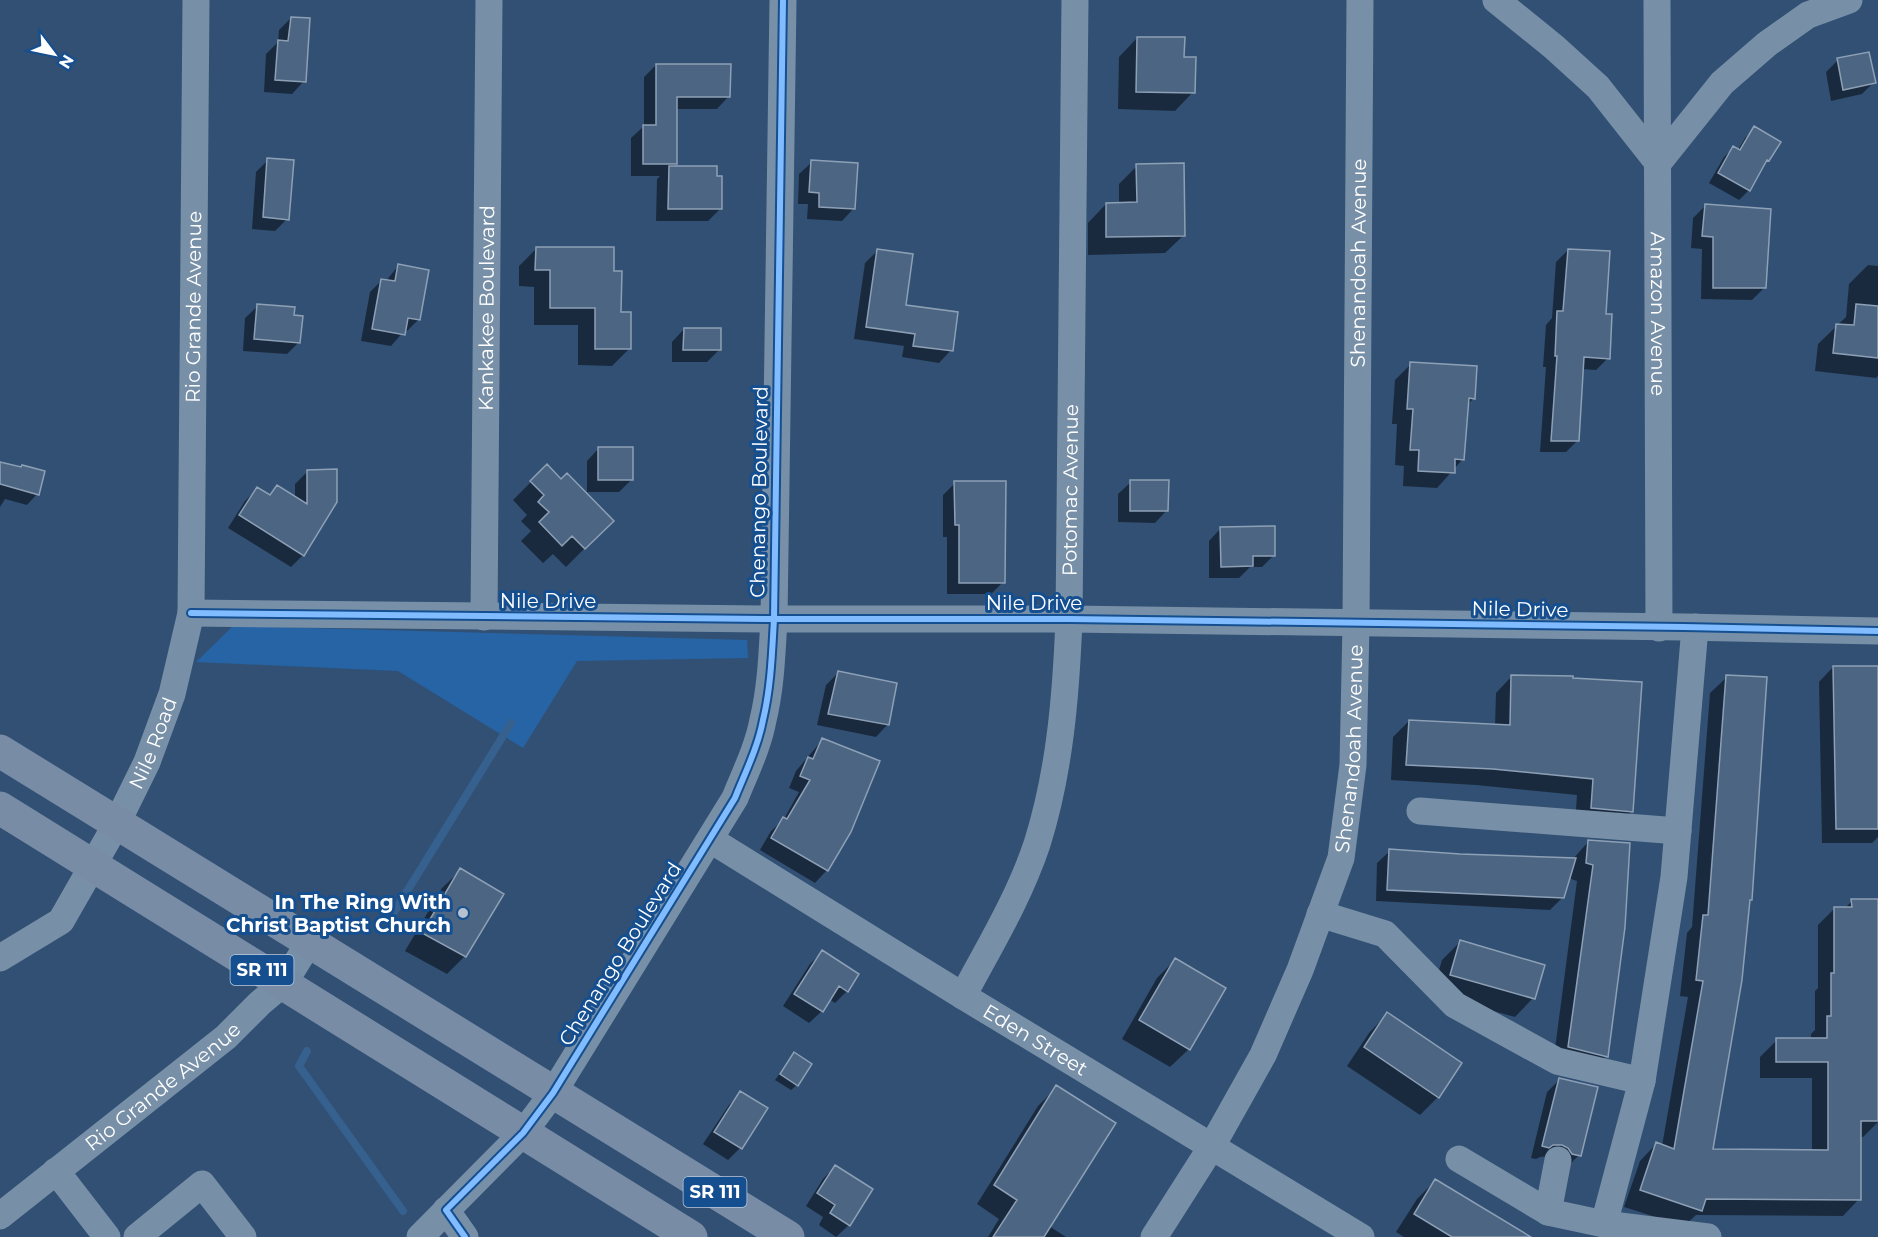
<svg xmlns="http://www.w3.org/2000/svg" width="1878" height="1237" font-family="Montserrat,sans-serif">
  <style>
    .green { fill: #2664a5 }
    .shadow { fill: #0007 }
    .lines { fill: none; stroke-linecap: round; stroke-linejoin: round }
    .stream { stroke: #36608e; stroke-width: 8 }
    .building { fill: #4c6582; stroke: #8da0b5; stroke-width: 1.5 }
    .minor { stroke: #7890a7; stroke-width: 27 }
    .major { stroke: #788ca6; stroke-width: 33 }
    .cycleway-casing { stroke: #154f90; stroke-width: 10 }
    .cycleway { stroke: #80bcff; stroke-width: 6 }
    .poi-dot { fill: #b7c2ce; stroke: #154f90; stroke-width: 2 }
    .labels { text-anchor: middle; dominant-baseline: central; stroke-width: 6; stroke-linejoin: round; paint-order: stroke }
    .shield { fill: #154f90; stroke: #b9cade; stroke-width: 1.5 }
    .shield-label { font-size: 18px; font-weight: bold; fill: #fff }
    .street-label { font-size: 20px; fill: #fff; stroke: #154f90 }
    .poi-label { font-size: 20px; font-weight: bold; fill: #fff; stroke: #154f90; text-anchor: end }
  </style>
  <rect width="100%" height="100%" fill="#315074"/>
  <path class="green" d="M233,626L747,640L748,658L577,661L523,748L398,671L196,662Z"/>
  <path class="shadow" d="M291,18L304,81L292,94L264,92L266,54L278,42L279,30Z
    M1137,38L1183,58L1193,92L1175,111L1118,109L1119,57Z
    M1838,60L1874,82L1862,94L1831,101L1826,72Z
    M656,65L729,96L717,109H676V164L672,167L720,209L708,221H656L657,179L660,176H631V138L644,126V77Z
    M1755,128L1768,160L1762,166L1749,190L1739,200L1709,183L1724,157L1733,148L1738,150L1745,138Z
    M268,160L287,219L275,231L252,229L256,172Z
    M812,162L854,208L842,221L807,219L808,204H798L799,174Z
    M1137,166L1184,235L1165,253L1088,255V223L1106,204H1119V184Z
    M1705,206L1765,287L1752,300L1701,299L1702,249L1691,248L1693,218Z
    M536,249L612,273L619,314L629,349L612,366L578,365V325H534V287L519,286V266Z
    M878,250L904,307L951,350L939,363L902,357L904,346L854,339L865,263Z
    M1568,250L1604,315L1608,358L1596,370L1582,369L1578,440L1566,452H1540L1546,367H1543L1546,325L1552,318L1556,262Z
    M1868,265L1878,266V376L1876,378L1815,371L1818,344L1846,317L1849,284Z
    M398,266L419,319L407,331H404L391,346L361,341L370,292L382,280L386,281Z
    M258,306L292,317L299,342L287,354L243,351L245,318Z
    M684,329L719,350L707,362H672V342Z
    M1411,364L1474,398L1467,405L1463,459L1437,488L1403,486L1404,466L1395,465L1397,424H1392L1395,380Z
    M599,448L631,480L619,492H587V461Z
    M0,464L37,494L27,505L5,499L0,507Z
    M547,466L561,481L612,521L566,567L553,554L543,563L521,541L531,531L521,521L527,515L513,500Z
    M336,471L303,555L291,567L228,528L245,501L257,489L268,496L277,487L295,498V484L307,472Z
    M1131,482L1167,510L1155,523L1118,522V494Z
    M955,483L1003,582L991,594H947V537H943V495Z
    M1221,528L1274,555L1262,567H1250L1239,578H1209V541Z
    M1833,667H1878V837L1872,843H1822L1819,682Z
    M838,673L888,724L876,737L817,725L826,685Z
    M1512,676L1632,811L1616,827L1575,824L1577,795L1476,785L1391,780L1393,737L1409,721L1495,726L1496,693Z
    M1727,677L1748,902L1711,1151L1812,1152V1078H1760V1057L1777,1040L1811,1039V1034L1815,1030V991L1818,988V925L1834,909H1844L1852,901H1878V1122L1863,1137H1859V1199L1843,1216L1696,1215L1684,1226L1624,1207L1640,1161L1656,1144L1662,1146L1688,997L1680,996L1687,933L1692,927L1710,693Z
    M823,739L827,870L815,883L760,850L771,831L784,819L799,792L789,788L796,771Z
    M1589,841L1628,844L1606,1056L1590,1072L1553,1064L1577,881L1571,879V873L1563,897L1550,910L1376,901L1377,863L1390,851L1572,860Z
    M461,870L465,956L447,974L405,951L442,888Z
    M1460,942L1533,998L1515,1017L1432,994L1442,960Z
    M822,952L847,991L835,1003L829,999L822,1011L809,1023L783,1006L810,964Z
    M1175,960L1189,1049L1170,1067L1122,1039L1157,978Z
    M1387,1014L1438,1097L1420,1115L1347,1066L1369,1033Z
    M794,1054L797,1085L791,1090L775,1080Z
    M1560,1079L1579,1155L1567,1167L1549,1156L1540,1157L1536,1159L1531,1158L1547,1092Z
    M1057,1087L1049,1226L1066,1237H988L999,1219L977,1204L1038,1106Z
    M741,1093L766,1109L740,1148L728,1160L703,1144L729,1105Z
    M835,1166L849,1225L836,1237L819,1225L823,1217L806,1206L823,1179Z
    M1435,1181L1528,1237H1404L1396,1232L1417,1199Z"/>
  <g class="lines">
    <path class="stream" d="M388,922L511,723
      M307,1051L299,1066L403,1211"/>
  </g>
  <path class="building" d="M291,17L310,18L306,82L275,80L278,40L288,41Z
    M1137,37H1185L1184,57H1196L1195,93L1136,92Z
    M1869,52L1876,83L1843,90L1837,58Z
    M656,64H731L730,97H677V164H643V125H656Z
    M1754,126L1781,142L1769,161L1767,160L1750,191L1718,173L1733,146L1740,150Z
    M267,158L294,160L289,220L263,217Z
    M811,160L858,163L855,209L819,207V193L809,192Z
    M1184,163L1185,236L1106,237V203L1137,202L1136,164Z
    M669,166H717V176H722V209H668Z
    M1705,204L1771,209L1766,288H1713V237L1702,236Z
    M536,247H614V271H622L621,312H631V349H595V308H550V270H535Z
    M877,249L913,254L906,305L958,312L953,351L913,346L915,334L866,327Z
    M1568,249L1610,251L1606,314H1612L1610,359L1584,357L1579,441H1551L1557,356H1555L1557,311H1563Z
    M398,264L429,270L420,320L408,318L405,335L372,329L381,279L395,281Z
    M257,304L295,307L294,315L303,316L300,343L254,339Z
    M1856,304L1878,306V358L1833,353L1836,324L1854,325Z
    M684,328H721V350H683Z
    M1410,362L1477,366L1475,399L1469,398L1464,460L1455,459V473L1418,471L1419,450H1410L1413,409H1407Z
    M598,447H633V480H598Z
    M0,462L21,467L22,465L45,471L39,495L0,484Z
    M547,464L561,479L567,473L614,521L585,549L572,536L562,546L539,522L549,512L538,502L544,495L530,481Z
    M337,469V502L304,556L239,515L257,487L270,495L277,485L307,504V470Z
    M1130,480H1169L1168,511H1130Z
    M954,481H1006L1005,583H959V525H955Z
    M1275,526V556H1253V566L1221,567L1220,527Z
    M1833,666H1878V829H1836Z
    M838,671L897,683L889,725L828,714Z
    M1511,675L1573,676V678L1642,682L1633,812L1591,808L1593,779L1493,769L1406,765L1409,720L1510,725Z
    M1726,675L1767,677L1752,900H1750L1742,980L1713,1149L1828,1150V1062H1776V1038H1827V1016H1831V973H1834V907H1852L1851,899H1878V1121H1861V1200L1706,1199L1702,1211L1640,1190L1656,1142L1674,1149L1703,981L1696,980L1703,915H1708Z
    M822,738L880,761L851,832L828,871L771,838L783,817L787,819L810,780L800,776L808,757L813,759Z
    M1588,840L1630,843L1625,927L1608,1057L1568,1047L1593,865L1586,863Z
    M1389,849L1460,854L1576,858L1564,898L1387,890Z
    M460,868L504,894L466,957L422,933Z
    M1460,940L1545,965L1535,999L1450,975Z
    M822,950L859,974L848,992L839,986L823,1012L794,994Z
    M1175,958L1226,988L1190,1050L1139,1020Z
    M1387,1012L1462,1063L1439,1098L1364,1047Z
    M794,1052L812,1064L798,1086L780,1074Z
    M1559,1078L1598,1087L1581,1156L1572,1154L1568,1148L1562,1145H1553L1549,1148L1542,1146Z
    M1056,1085L1116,1123L1044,1237H993L1017,1200L994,1185Z
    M740,1091L768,1108L742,1149L714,1132Z
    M835,1165L873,1189L850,1226L830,1213L835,1205L817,1193Z
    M1435,1179L1531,1237H1452L1414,1214Z"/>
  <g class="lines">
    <g class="minor">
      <path d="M1496,0L1554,47L1598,87L1658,163L1722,83L1767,44L1808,15L1849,0"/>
      <path id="s1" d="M1657,0L1659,628"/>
      <path d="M191,613L774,619H1069L1684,627L1878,631"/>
      <path id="s2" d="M484,617L489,0"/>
      <path d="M1695,627L1674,877L1642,1081L1604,1224L1708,1237"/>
      <path d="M1420,811L1678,831"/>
      <path id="s3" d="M711,840L963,996L1361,1237"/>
      <path d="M1320,914L1385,934L1455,1005L1557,1061L1642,1081"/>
      <path id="s4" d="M0,958L61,921L117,823L147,762L172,694L191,613L196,0"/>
      <path id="s5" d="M963,996C989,947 1019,898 1037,844C1060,771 1066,695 1069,619L1075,0"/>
      <path d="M1459,1159L1548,1212"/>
      <path d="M1558,1160L1548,1212L1604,1224"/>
      <path d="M56,1171L107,1237"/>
      <path d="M446,1210L465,1237"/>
      <path id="s6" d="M0,1216L226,1037L260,1003L284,983L310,941"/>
      <path d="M137,1237L202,1184L243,1237"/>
      <path d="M420,1237L523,1133L553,1093L735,798C745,773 758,747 763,720C771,687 772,653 774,619L783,0"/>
      <path id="s7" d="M1154,1237L1212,1146L1263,1055L1300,970L1341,858L1353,765L1356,624L1360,0"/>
    </g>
    <path class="major" d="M0,751L788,1237
      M0,808L691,1237"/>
    <defs>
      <path id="cycleway" d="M191,613L774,619H1069L1684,627L1878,631
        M465,1237L446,1210L523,1133L553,1093L735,798C745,773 758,747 763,720C771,687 772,653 774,619L783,0"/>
    </defs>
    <use href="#cycleway" class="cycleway-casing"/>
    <use href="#cycleway" class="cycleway"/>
  </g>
  <circle class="poi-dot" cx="463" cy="913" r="6"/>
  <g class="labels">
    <g class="shield">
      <rect x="230.5" y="955" width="63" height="30" rx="4.5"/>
      <rect x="683.5" y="1177" width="63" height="30" rx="4.5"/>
    </g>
    <g class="shield-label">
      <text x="262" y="970">SR 111</text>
      <text x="715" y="1192">SR 111</text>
    </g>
    <g class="street-label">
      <text stroke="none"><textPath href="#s7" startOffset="1020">Shenandoah Avenue</textPath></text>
      <text stroke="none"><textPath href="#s4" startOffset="714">Rio Grande Avenue</textPath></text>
      <text stroke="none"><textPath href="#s2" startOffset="309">Kankakee Boulevard</textPath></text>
      <text stroke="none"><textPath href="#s1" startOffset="314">Amazon Avenue</textPath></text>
      <text stroke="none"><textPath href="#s5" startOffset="526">Potomac Avenue</textPath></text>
      <text transform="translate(759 492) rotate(-89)">Chenango Boulevard</text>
      <text x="548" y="601">Nile Drive</text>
      <text x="1034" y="603">Nile Drive</text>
      <text transform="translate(1520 609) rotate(1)">Nile Drive</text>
      <text stroke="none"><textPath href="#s4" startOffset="272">Nile Road</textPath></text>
      <text stroke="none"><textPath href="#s7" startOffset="534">Shenandoah Avenue</textPath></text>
      <text transform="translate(620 954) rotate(-58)">Chenango Boulevard</text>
      <text stroke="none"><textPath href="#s3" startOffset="381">Eden Street</textPath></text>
      <text stroke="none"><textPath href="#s6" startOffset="208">Rio Grande Avenue</textPath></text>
    </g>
    <g class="poi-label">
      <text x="451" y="902">In The Ring With<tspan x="451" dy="23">Christ Baptist Church</tspan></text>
    </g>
  </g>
  <g transform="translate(54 54) rotate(122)" stroke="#154f90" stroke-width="4.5" paint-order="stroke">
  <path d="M0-4.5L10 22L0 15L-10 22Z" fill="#ffffff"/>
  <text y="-9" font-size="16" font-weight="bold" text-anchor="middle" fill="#ffffff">N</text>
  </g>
</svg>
